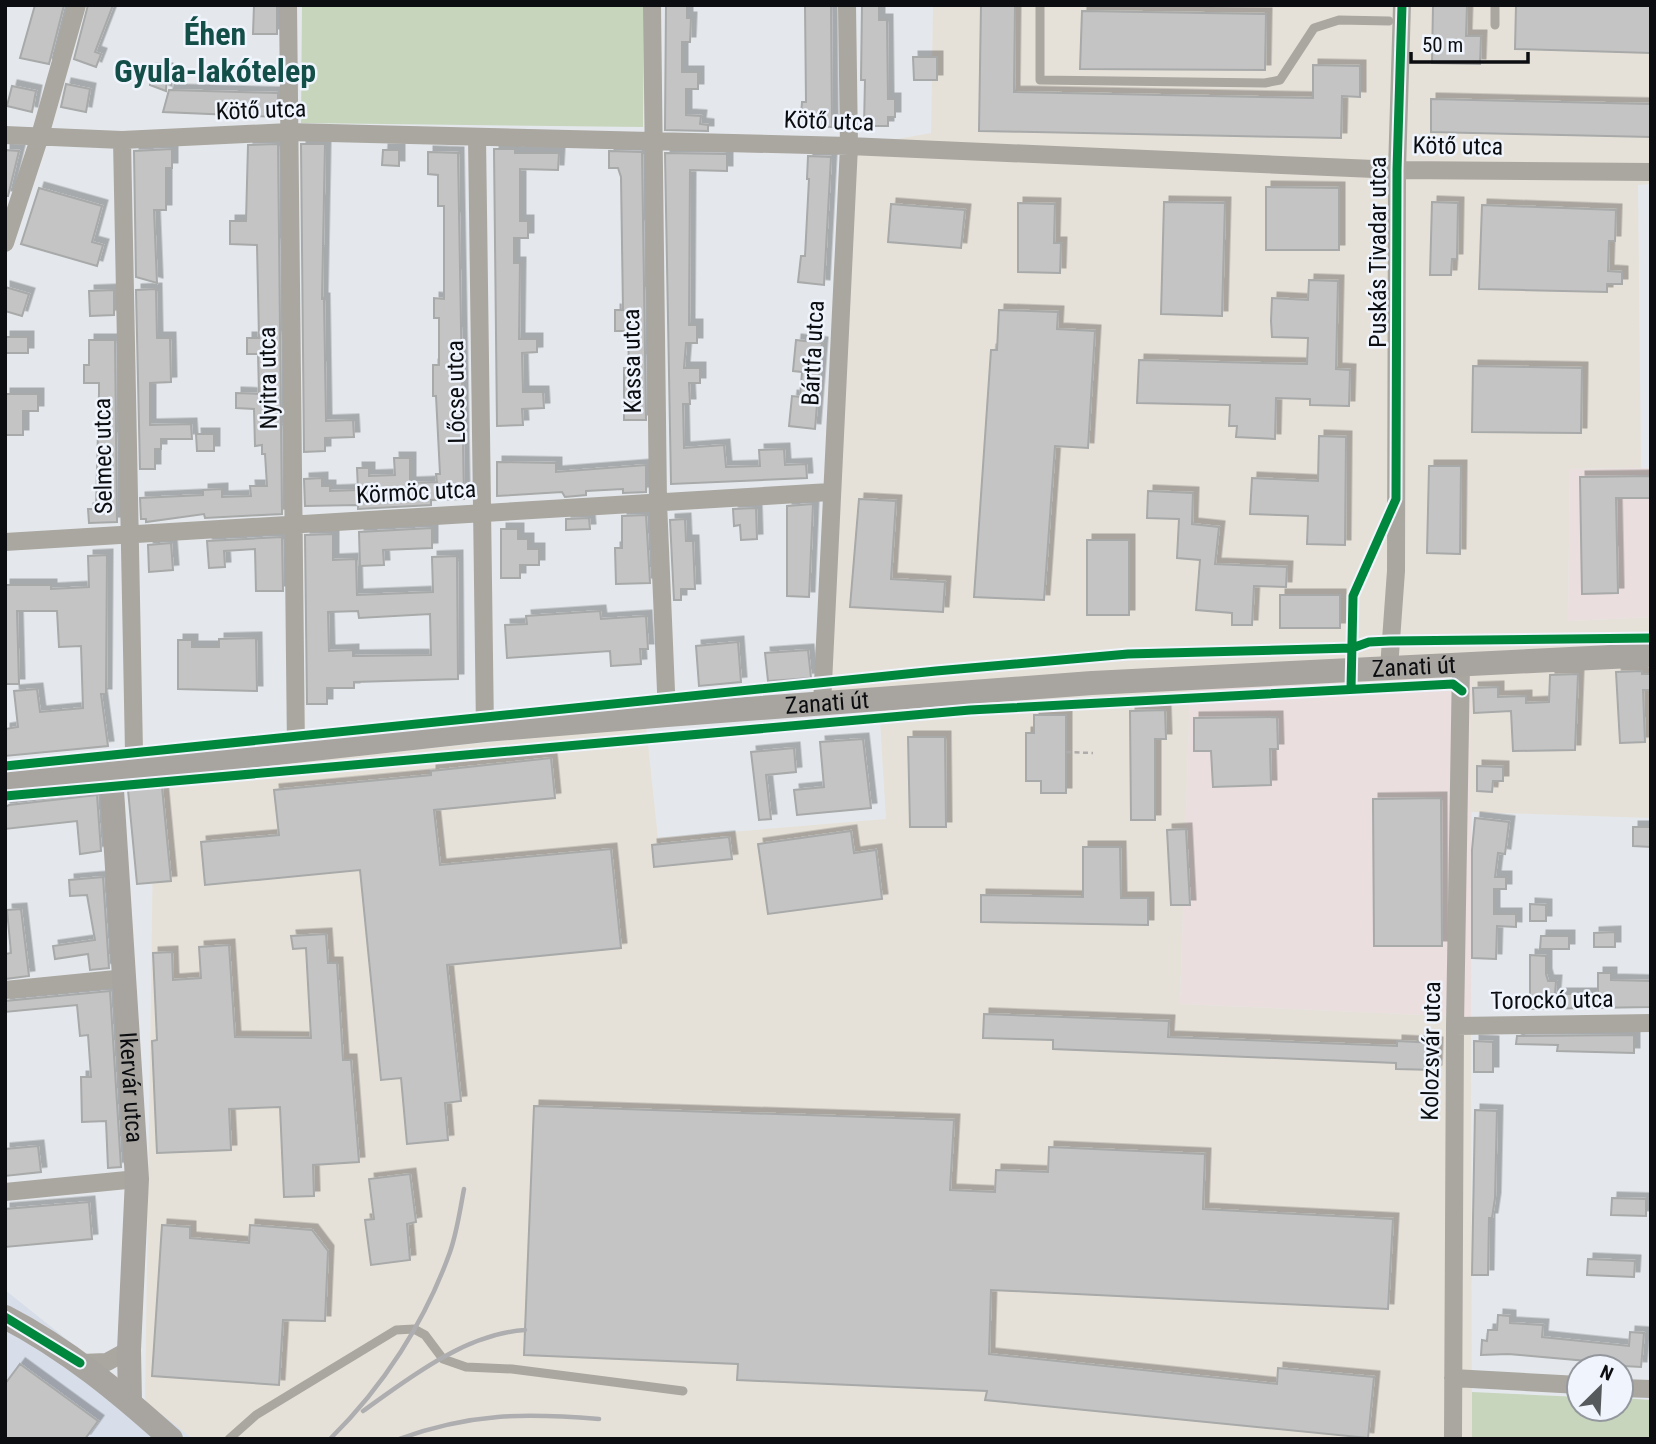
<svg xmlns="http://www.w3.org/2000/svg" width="1656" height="1444" font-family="'Roboto Condensed',sans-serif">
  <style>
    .commercial { fill: #ebdede }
    .industrial { fill: #e6e1d8 }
    .built { fill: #d7dee9 }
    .green { fill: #c7d5bc }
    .building { fill: #c4c4c5; stroke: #a8a9a9; stroke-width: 2; fill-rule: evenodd; filter: url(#shadow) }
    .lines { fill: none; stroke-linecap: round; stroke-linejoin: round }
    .path { stroke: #aeacab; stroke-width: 2.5; stroke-dasharray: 5 3.5; stroke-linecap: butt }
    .lane { stroke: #aaa7a1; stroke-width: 9 }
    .street { stroke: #aaa7a1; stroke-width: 18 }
    .secondary { stroke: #a8a5a0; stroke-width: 24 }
    .rail { stroke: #aeaeb0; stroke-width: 4.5 }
    .cycleway-casing { stroke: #eff4fd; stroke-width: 13 }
    .cycleway { stroke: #00873e; stroke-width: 9 }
    .labels { text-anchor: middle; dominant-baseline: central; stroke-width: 5; stroke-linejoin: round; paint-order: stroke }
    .street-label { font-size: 24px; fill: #0b0d10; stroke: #eff4fd }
    .district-label { font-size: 32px; font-weight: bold; fill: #134e49; stroke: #eff4fd }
  </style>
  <defs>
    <filter id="shadow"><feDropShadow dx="5.5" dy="-5.5" stdDeviation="0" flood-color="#0004"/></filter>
  </defs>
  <rect width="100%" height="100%" fill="#e4e8ec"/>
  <path class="commercial" d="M1651,468V617L1568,621L1570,469Z
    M1472,678L1471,1017L1180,1004L1190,689Z"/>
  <path class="industrial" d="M933,5H1651V184L1638,185L1641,468L1570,469L1568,621L1651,617V818L1470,812L1471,678L1190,689L1180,1004L1471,1017L1472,1439H193L145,1402L154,777L646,726L658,838L886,819L879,704L827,707L851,147L931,133Z"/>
  <path class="built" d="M5,1290L114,1377L193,1439H5Z"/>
  <path class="green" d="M302,5H644L643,127L301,123Z
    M1472,1392L1579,1397V1409H1621V1398L1651,1400V1439H1472Z"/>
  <path class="building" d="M35,5H64L49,64L20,58Z
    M88,5H113L95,52L101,54L96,67L74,59Z
    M254,5H277V34H253Z
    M666,5H687V18H691L690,42H682V72H698V89H686V115L701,116L700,124L708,125V131L665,130Z
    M805,5H831L832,127L811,126V116H801L802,102H806Z
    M862,5H879V20H887L888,99H895V117H888V126H864L865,80H861Z
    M981,5H1015L1014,92L1313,98V65L1360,66V97L1342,96L1341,138L979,131Z
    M1433,5H1467L1466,36H1481L1480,64L1432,63Z
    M1516,5H1651V53L1515,49Z
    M1082,11L1266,14L1265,70L1080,69Z
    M913,57H937V80H914Z
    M151,69H167L166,91L150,85Z
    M66,84L90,89L86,112L61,107Z
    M12,86L36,91L32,112L7,106Z
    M169,90L278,93V117L163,112Z
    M1431,99L1651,104V137L1431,132Z
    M278,144L282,514L205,518L204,514L146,522V519H141L140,498L203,495V490L222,489V497L251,496L250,486H267L265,454H262V445L255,446L254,409L236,408V393L259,394L258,354H247V338H259L257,245L230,244V221H246L248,145Z
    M301,144H325L322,299H324L326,421L353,420L354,437L325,438V451L304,452Z
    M172,149V168H166V210H154L157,283L136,277L134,151Z
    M494,149H515V153H559L558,170L520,169V221H528V238H514V263H520L519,339H537V352L522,353L523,392H543L544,408L522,409L523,425L497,426Z
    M5,150L19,151L8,196H5Z
    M383,150H399V166L382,165Z
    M609,151L642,152L646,420H624V368H629L628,331H615V310H623L621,177L618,168H609Z
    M428,152L458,153L464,499L431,500V505L358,509V505L305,506L304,479L322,478V486H330V491L358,490L357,468H369V476L395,475L394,458H410V483L437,482L436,474H440L436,396H433V365H439V318H434V298L444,299V206H438V175L428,174Z
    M665,153L727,154V171L690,170L689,325H697V343H686L684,368H700V383H689L690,404H683L684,448L724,445L726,467L760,466L759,450L784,449L785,465L806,464L807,478L671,484Z
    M808,156L831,157L824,285L798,282L801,256H805L809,179H807Z
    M1266,187L1339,188V250H1266Z
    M39,188L102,206L92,242L103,245L97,266L21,244Z
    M1164,202L1225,203L1222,316L1161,314Z
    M1432,202L1458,203L1457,259H1452L1451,275H1430Z
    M1018,203L1055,204L1054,243H1061L1060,273L1018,272Z
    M891,204L965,210L961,248L888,242Z
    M1482,205L1616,210L1615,241H1609L1608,271L1622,272V284H1607V292L1479,289Z
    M1309,280L1338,281L1336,369L1350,370L1349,406L1310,405V399L1276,398L1275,439L1236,437L1237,426H1229L1230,405L1137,403L1139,360L1307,364L1308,338L1272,337L1271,321L1272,298L1308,300Z
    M5,287L29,294L22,316L5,311Z
    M156,289L157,338H170L171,382L150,383V425L191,424L192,439H161V449H155V469H140L136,290Z
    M114,290V315L90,316L89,291Z
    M999,310L1058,312L1057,329L1095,331L1088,448L1055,446L1044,600L974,597L991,350H997Z
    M5,337H28V353H5Z
    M89,340H115L117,522L89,523L88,509H96L99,392V383H84V365H89Z
    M796,340L822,343L815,429L789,426L792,396L800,397L802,372L793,371Z
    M1473,366L1582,368L1581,433L1472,432Z
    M5,394H38V411H23V435H5Z
    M196,434H214V451H197Z
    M1319,436L1346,437L1345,545L1307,544L1308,516L1250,514L1252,478L1318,481Z
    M497,462L556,463V472L646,465V492L623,493V489L586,491V495L565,497L562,492L497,496Z
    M1429,466H1461L1460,554L1427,553Z
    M1651,476V498H1616L1618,593L1582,594L1580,477Z
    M1148,491L1193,493L1192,524L1219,527L1215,564L1287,567L1286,587L1254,586L1252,625H1232V613L1196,610L1200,560L1177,558L1179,519L1147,518Z
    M859,499L896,501L891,579L945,582L943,612L850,607Z
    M813,504L809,597L787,596V506Z
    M756,508L757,539L741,540L740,525L734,526L733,509Z
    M646,515L650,583L616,584L615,548H622V516Z
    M589,518L590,529L566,530V519Z
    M685,519L686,541H693L695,589H681V600H674L670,520Z
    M432,528V548L383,550L384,565L360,566L359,532Z
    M501,529H518V539H528V549H539V565H520V578H501Z
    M333,534V560L356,559L357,595L433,592L432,557L457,556L458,679L354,682V688H327V704H307L305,535ZM358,611L359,618L430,614L431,655L353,656V650L329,651L328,612Z
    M282,537L283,591H256L255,549L224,551L225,567L209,568L207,541Z
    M1087,540H1129V615H1087Z
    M171,543L173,570L149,572L148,545Z
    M107,555L106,694H101L108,746L5,756V729L18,727L14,691L37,689L40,712L83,708L81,646L59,647L57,611H17L19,684H5V585H51V589L89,587L88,556Z
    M1280,595H1340V628H1280Z
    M600,611L601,619L646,616L648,649H640L641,664L611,666L610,651L507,658L505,625L527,624L526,616Z
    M256,638L257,691L178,689V640H192V647H219V639Z
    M738,642L741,682L699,686L696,646Z
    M808,650L811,678L768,681L765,653Z
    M1642,671V674H1651V690H1643L1645,742L1620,743L1616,672Z
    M1578,674L1575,750L1513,751L1511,711L1474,713L1473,688L1498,687V697L1526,696V703L1549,702L1550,675Z
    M1165,710L1166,739H1155V820H1131L1130,711Z
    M1034,715H1066V793H1041V781H1026V733H1034Z
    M1277,717L1278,749H1270L1271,785L1213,787L1211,751H1194V718Z
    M908,737H945L946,827H910Z
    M863,739L871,808L797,815L794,790L824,787L820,742Z
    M794,748L796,772L766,775L771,819L759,820L751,752Z
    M551,758L555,798L434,810L440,865L611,849L621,948L447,965L461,1101L445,1103L448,1140L407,1144L401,1078L381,1080L360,870L205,885L201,842L279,835L274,790L431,775V771Z
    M1477,766L1503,767V781H1493L1492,792L1477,791Z
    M162,787L171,881L137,884L128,790Z
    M97,795L101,851L80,854L77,821L5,829V807L9,805Z
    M1441,798L1442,946H1374L1373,799Z
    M1475,818L1509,822L1505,854L1498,853L1495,877H1506V889H1494V914H1516V927L1497,926L1496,959L1472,958V850Z
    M1633,827H1651V847L1633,846Z
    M1186,829L1190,905H1171L1167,830Z
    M851,831L854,853L876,850L882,899L768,914L758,844Z
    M729,837L732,859L654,867L652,845Z
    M1083,847H1120L1121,898H1148V925L981,922V895L1083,897Z
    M103,877L109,968L90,970L88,954L55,959L53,946L95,940L87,895L70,896L69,880Z
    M1530,904L1546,905V921H1530Z
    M21,909L29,976L5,979V954L11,953L7,910Z
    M1615,932V947H1594V933Z
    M326,934L328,963H337L343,1060H351L359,1162L313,1165L314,1196L284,1197L280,1107L229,1109L231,1150L157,1153L152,1041L157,1040L153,953L172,952L173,980L201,978L199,947L229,945L235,1037L311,1038L306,948L293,949L291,936Z
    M1541,936H1569V949H1540Z
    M1530,955L1546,956V974L1548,981H1556L1555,994H1598V973H1611V980L1651,981V1007L1530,1009Z
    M110,991L121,1167L108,1168L106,1121L82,1122L81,1077H91L88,1035L80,1036L77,1005L5,1012V1001Z
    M984,1014L1169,1021L1168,1037L1397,1046V1041L1437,1043L1436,1070L1396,1069V1063L1053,1049V1040L983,1038Z
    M1634,1035V1053L1557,1051L1558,1045L1516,1044L1517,1036Z
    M1474,1041L1493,1042V1072H1474Z
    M534,1106L954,1120L950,1190L995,1192L996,1170L1048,1172L1049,1147L1205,1154L1203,1209L1393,1219L1388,1309L991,1290L989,1354L1277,1384L1278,1368L1374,1377L1368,1438L985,1400L987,1391L737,1380L738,1364L524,1355Z
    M1475,1110L1497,1111L1495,1198L1492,1218H1489L1488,1275H1472Z
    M38,1146L41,1172L5,1176V1149Z
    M410,1174L416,1222L407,1224L410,1260L371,1265L365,1220L374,1219L369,1179Z
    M1612,1198L1646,1199V1216L1611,1215Z
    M89,1202L92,1239L5,1247V1209Z
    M162,1225L190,1227V1238L249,1243L250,1225L312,1230L328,1251L325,1321L283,1320L279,1385L152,1376Z
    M1588,1259L1635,1261L1634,1277L1587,1275Z
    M1498,1315L1510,1316V1323L1543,1325L1542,1337L1629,1346L1630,1332L1644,1333L1641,1367L1586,1364L1587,1361L1508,1354L1481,1355L1482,1340L1487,1341L1488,1330H1497Z
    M20,1364L98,1421L85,1439H5V1384Z"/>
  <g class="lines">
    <path class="path" d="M1066,752L1093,753"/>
    <path class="lane" d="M1040,5V80L1265,83L1280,80L1314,28L1339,20L1389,21
      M1495,25V5
      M229,1439L256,1415L396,1330L414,1329L425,1335L443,1359L466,1367L512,1369L683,1391"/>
    <path class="street" d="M288,5L296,751
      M652,5L658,502L667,715
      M5,135L122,140L289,132L849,146L1397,170L1651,172
      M477,137L485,730
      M122,140L134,752L137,771
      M5,243L39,139L77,5
      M5,542L830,492
      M1389,668L1396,571L1397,170L1402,5
      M822,704L849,146L847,5
      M5,990L126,978
      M1455,1026L1651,1023
      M5,1192L137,1179
      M80,1363L107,1362L129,1350
      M1453,1378L1579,1385
      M1621,1388L1651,1389
      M1453,1439L1455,1026L1461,664"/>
    <g class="secondary">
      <path id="s1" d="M5,783L485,730L667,715L1092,683L1651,655"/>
      <path id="s2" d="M112,790L137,1179L129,1350L130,1401"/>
      <path d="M5,1317C67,1349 120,1393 171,1439"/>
    </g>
    <path class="rail" d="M363,1411C409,1378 465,1334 525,1330
      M330,1439C383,1387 425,1322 450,1252C457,1232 460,1210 464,1189
      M399,1439C471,1413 524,1413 599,1419"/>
    <defs>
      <path id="cycleway" d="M1351,689L1353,596L1396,499L1397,170L1402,5
        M5,766L936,671L1128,654L1352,648L1369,642L1390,641L1651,638
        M5,796L970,710L1453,684L1462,691
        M5,1317L80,1363"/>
    </defs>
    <use href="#cycleway" class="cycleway-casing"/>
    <use href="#cycleway" class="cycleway"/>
  </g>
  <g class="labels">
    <g class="street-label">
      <text transform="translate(261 110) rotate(-2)">Kötő utca</text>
      <text transform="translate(829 121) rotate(2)">Kötő utca</text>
      <text transform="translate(1458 146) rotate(1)">Kötő utca</text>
      <text transform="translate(1378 252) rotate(-90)">Puskás Tivadar utca</text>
      <text transform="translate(813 353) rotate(-87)">Bártfa utca</text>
      <text transform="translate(632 361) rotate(-91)">Kassa utca</text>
      <text transform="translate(268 378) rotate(-91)">Nyitra utca</text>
      <text transform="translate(456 392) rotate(-91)">Lőcse utca</text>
      <text transform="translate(103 456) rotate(-91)">Selmec utca</text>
      <text transform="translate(416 492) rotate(-3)">Körmöc utca</text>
      <text stroke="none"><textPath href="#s1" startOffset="1414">Zanati út</textPath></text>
      <text stroke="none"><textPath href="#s1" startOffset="826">Zanati út</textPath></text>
      <text transform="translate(1552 1000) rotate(-1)">Torockó utca</text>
      <text transform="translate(1431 1051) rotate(-89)">Kolozsvár utca</text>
      <text stroke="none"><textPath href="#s2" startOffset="298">Ikervár utca</textPath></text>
    </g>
    <g class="district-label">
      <text x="215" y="34">Éhen<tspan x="215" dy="37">Gyula-lakótelep</tspan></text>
    </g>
  </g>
  <rect width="1656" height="1444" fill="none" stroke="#0b0d10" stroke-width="14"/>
  <g transform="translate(1600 1388) rotate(24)"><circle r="33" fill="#eff4fd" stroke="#94989e" stroke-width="2"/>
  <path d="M0-5L12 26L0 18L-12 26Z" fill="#575a5d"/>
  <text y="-10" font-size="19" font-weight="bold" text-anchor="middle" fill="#0b0d10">N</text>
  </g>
  <path d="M1411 52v10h117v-10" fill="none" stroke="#0b0d10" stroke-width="3.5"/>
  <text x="1422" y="52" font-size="21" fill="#0b0d10" stroke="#eff4fd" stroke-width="5" paint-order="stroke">50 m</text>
</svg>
